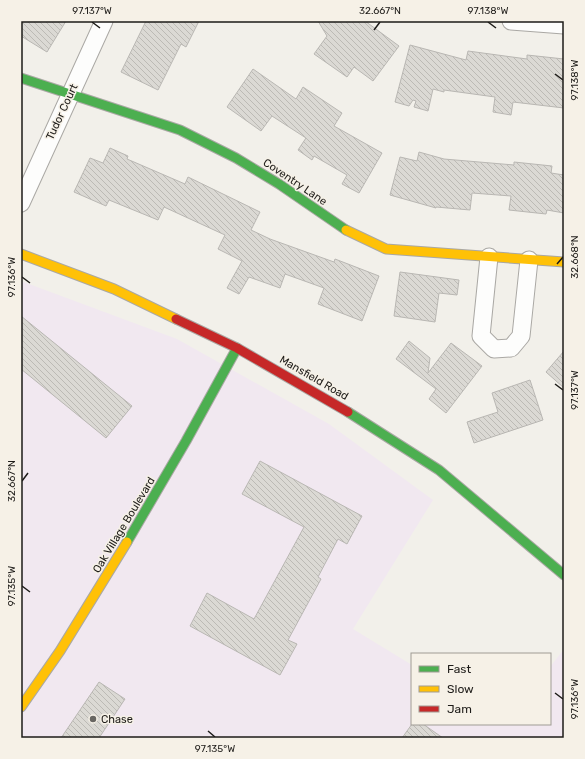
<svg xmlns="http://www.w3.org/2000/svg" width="585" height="759" font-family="Rubik,sans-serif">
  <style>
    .commercial { fill: #f1e8f0 }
    .building { fill: url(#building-back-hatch); stroke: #b9b7b3 }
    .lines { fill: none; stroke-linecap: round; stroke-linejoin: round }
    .street-casing { stroke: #aaa8a4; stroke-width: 19 }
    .fast-casing { stroke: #aaa8a4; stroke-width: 11 }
    .slow-casing { stroke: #aaa8a4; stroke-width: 11 }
    .jam-casing { stroke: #aaa8a4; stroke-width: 11 }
    .street { stroke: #fdfdfc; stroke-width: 17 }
    .fast { stroke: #4caf50; stroke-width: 9 }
    .slow { stroke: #ffc107; stroke-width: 9 }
    .jam { stroke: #c62828; stroke-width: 9 }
    .ticks { fill: none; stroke: #1d1b18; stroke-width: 1.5 }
    .poi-dot { fill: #686662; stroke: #f6f1e7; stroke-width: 1.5 }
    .labels { text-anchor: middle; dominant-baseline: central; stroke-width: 3; stroke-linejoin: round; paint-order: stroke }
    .street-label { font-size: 11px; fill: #1d1b18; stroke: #f6f1e7 }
    .poi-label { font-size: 11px; fill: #1d1b18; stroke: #f6f1e7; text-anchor: start }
    .neatline { fill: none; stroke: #1d1b18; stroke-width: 1.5 }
    .ticks-label { font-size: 10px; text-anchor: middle; fill: #1d1b18 }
  </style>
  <defs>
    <pattern id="building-back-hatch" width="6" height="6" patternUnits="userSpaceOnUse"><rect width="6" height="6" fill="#dbd9d4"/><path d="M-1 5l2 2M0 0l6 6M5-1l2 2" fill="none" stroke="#bcbab5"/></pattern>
  </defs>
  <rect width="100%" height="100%" fill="#f2f0ea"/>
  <path class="commercial" d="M21,281L177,339L329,424L433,500L353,629L412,665V724H550V667L564,649V738H21Z"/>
  <path class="building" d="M21,21H66L47,52L21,36Z
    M146,21H199L186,47L181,44L158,90L121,72Z
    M318,21H365L399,46L373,81L354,67L347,77L314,54L327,36Z
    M410,45L466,60L468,51L527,59V55L564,59V108L513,102L511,115L493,112L495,97L444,90V92L433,89L428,111L414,107L416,101L413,100L409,106L395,102Z
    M253,69L296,99L303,87L342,113L334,126L382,153L359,193L342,184L347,175L314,156L312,160L298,150L306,138L272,116L261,131L227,107Z
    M110,148L128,156L127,159L185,184L188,177L260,212L251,230L270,239L334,262L335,259L379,276L362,321L318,304L324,288L285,274L280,288L249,277L239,294L227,288L242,261L218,249L225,235L164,207L158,220L109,200L106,206L74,192L90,158L103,163Z
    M419,152L444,159L514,165V162L552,166L551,173L564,175V213L547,210L546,214L509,210L511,196L472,193L470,210L436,207V208L390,195L400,157L417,161Z
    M400,272L459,280L457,295L439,293L435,322L394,316Z
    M21,316L132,406L106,438L21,369Z
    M409,341L430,358L428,373L451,343L482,366L446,413L429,399L436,389L396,359Z
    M564,351V388L546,372Z
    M530,380L543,420L474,443L467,422L498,412L492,393Z
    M260,461L362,516L347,544L338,539L318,577L321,579L288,640L297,644L280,675L190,626L207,593L254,619L304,527L242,494Z
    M99,682L125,699L99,738H61Z
    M412,724H423L443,738H402Z"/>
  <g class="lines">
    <defs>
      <path id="street" d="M511,21L564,25
        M21,203L104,21
        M489,257L481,336L494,349L511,348L521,336L529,260"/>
      <path id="fast" d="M21,78L180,130L236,158L279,184L346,230
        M348,412L439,470L564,575
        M127,542L186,441L237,348"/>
      <path id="slow" d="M346,230L386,249L564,262
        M21,254L114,289L176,319
        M21,707L60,651L127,542"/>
      <path id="jam" d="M176,319L237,348L348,412"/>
    </defs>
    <use href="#street" class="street-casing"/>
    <use href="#fast" class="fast-casing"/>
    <use href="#slow" class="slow-casing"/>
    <use href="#jam" class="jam-casing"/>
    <use href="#street" class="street"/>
    <use href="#fast" class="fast"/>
    <use href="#slow" class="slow"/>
    <use href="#jam" class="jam"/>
  </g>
  <path class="ticks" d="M92,22L100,28M488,22L496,28M374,30L380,22M555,74L563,80M557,264L563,257M22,277L30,283M555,384L563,390M22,481L28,473M22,586L30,592M555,693L563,699M208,731L215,737"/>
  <circle class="poi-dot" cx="93" cy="719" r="4"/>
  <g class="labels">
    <g class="street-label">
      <text transform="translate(62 112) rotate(-65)">Tudor Court</text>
      <text transform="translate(295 182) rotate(34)">Coventry Lane</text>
      <text transform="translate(314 378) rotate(30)">Mansfield Road</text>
      <text transform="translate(124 525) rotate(-59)">Oak Village Boulevard</text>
    </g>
    <g class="poi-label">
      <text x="101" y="719">Chase</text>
    </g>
  </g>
  <rect width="585" height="759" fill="none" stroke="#f6f1e7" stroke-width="44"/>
  <rect x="411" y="653" width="140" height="72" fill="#f6f1e7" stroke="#9f9b94"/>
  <rect x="419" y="666" width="20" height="6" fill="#4caf50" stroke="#9f9b94"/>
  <text x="447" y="673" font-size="12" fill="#1d1b18">Fast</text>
  <rect x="419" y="686" width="20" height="6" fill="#ffc107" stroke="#9f9b94"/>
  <text x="447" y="693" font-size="12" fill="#1d1b18">Slow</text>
  <rect x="419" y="706" width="20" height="6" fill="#c62828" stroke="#9f9b94"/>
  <text x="447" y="713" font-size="12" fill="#1d1b18">Jam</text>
  <rect x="22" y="22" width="541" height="715" class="neatline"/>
  <g class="ticks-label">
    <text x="92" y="14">97.137°W</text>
    <text x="380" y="14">32.667°N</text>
    <text x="488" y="14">97.138°W</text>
    <text transform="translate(574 80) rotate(-90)" y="4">97.138°W</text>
    <text transform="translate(574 257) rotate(-90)" y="4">32.668°N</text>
    <text transform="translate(11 277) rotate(-90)" y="4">97.136°W</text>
    <text transform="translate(574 390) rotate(-90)" y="4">97.137°W</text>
    <text transform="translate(11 481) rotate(-90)" y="4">32.667°N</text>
    <text transform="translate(11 586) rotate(-90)" y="4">97.135°W</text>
    <text transform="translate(574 699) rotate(-90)" y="4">97.136°W</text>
    <text x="215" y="752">97.135°W</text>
  </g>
</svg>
